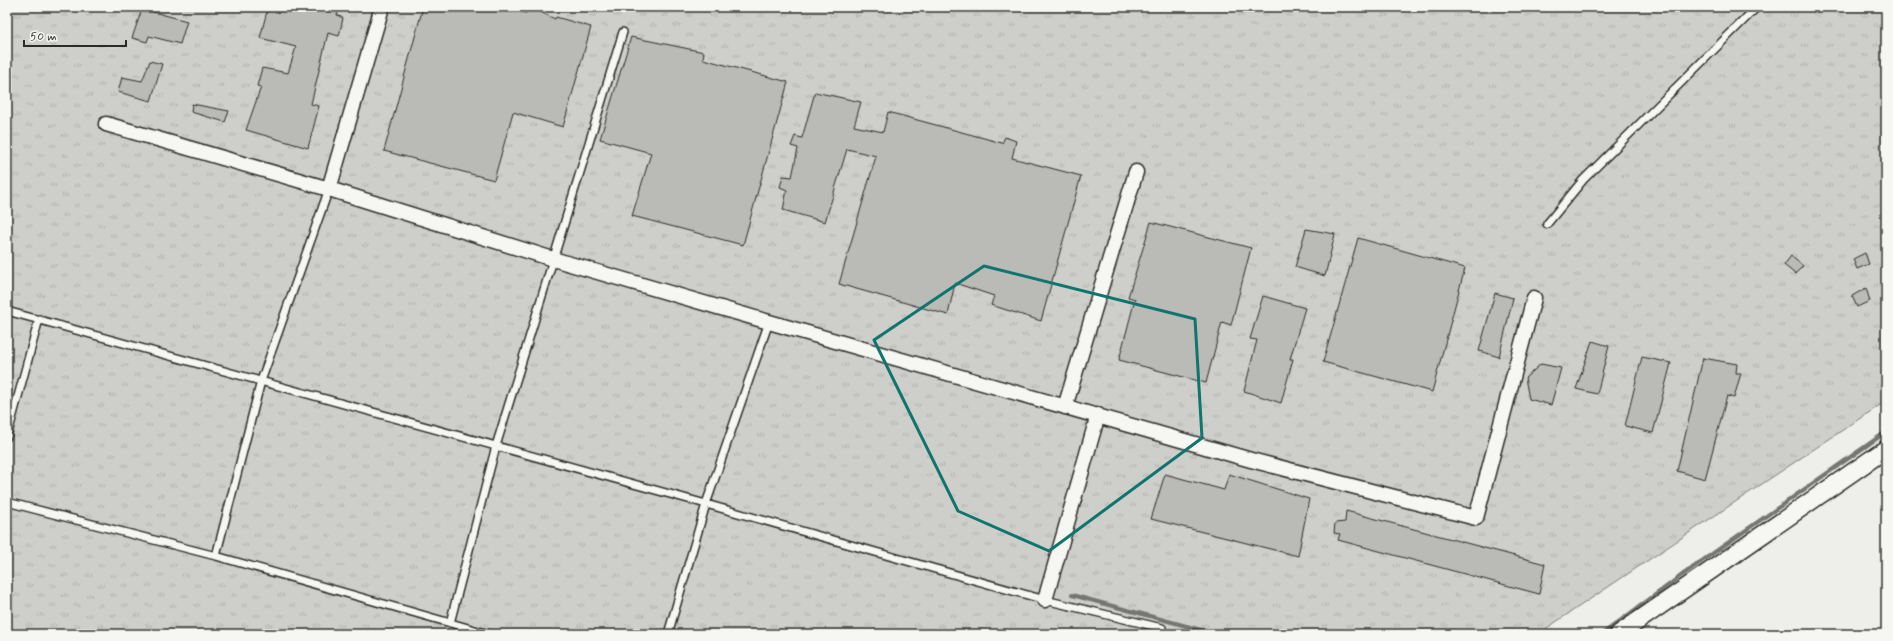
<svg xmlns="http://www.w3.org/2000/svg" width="1893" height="641" font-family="Mynerve,sans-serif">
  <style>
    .grass { fill: url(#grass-tufts); stroke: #7c7c7a }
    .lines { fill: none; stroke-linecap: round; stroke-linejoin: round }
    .stream { stroke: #757573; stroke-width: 4 }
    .building { fill: #babab7; stroke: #2b2b2b }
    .service-casing { stroke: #2b2b2b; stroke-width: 10 }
    .minor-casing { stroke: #2b2b2b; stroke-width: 17 }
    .tertiary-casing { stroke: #2b2b2b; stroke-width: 20 }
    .service { stroke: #f6f6f2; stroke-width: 7 }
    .minor { stroke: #f6f6f2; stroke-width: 14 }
    .tertiary { stroke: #f6f6f2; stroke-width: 17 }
    .marked { fill: none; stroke: #0f766e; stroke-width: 3; stroke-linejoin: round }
  </style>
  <defs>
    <pattern id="grass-tufts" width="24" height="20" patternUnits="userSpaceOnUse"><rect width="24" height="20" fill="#cececa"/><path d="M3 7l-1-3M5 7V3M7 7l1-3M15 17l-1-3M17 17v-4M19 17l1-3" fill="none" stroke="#b1b1ae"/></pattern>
  </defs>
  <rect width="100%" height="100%" fill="#eeeeea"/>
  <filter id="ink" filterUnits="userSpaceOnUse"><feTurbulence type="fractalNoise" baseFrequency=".025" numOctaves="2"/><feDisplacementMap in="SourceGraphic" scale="8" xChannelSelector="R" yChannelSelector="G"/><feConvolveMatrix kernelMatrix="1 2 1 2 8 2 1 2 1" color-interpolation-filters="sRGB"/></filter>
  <g filter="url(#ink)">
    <path class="grass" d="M7,7H1886V401L1538,634H7Z"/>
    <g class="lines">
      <path class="stream" d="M1072,595L1216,634
        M1602,634L1682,575L1886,432"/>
    </g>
    <path class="building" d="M268,7H327L339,10L337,15L343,18L339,36L328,33L311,104L319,106L308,148L246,130L261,87L257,86L262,68L288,73L296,47L260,38Z
      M423,7H506L526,13L530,7L555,19L556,17L591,27L563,127L513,112L494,180L384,151Z
      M142,9L187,21L180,44L149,36L147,42L132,38Z
      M631,37L704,52L703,59L788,82L743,245L632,216L651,153L600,139Z
      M150,61L162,64L151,101L118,92L122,77L142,81Z
      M815,92L861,102L854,126L883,132L888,112L1002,143L1005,137L1016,141L1012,158L1081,176L1041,321L991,305L994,296L955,283L948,315L839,284L876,156L847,149L825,222L783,210L787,190L780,187L783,176L792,177L798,148L791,146L795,136L802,138Z
      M192,104L229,111L225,122L191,112Z
      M1151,222L1251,248L1231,325L1222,322L1206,383L1119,360L1135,299L1128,297Z
      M1306,229L1335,234L1325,276L1295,267Z
      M1358,238L1465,268L1432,392L1323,362Z
      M1865,253L1869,264L1857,269L1853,259Z
      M1791,256L1803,266L1795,274L1784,265Z
      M1866,288L1870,301L1857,307L1852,296Z
      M1495,293L1513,298L1499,357L1479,351Z
      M1263,296L1305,308L1290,359H1293L1281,403L1244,391L1257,340L1250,339Z
      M1592,341L1609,346L1597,394L1576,389Z
      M1642,357L1671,363L1653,433L1625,426Z
      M1703,358L1737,364L1736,373H1741L1734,398L1727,396L1705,479L1677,471Z
      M1541,364L1561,368L1551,405L1529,399L1525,378Z
      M1165,474L1224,490L1229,474L1309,499L1298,556L1151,519Z
      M1346,511L1545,564L1539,594L1338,540L1340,534L1334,533L1335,523L1345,522Z"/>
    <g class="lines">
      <defs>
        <path id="service" d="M1547,224L1583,180L1757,7
          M7,311L706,504L1045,600L1162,628
          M7,437L39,319
          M7,502L216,556L489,634
          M216,556L261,381L329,189
          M450,623L496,446L623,32
          M668,634L706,504L769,322"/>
        <path id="minor" d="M106,124L329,189L553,259L769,322L1251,460L1476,518L1534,298
          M329,189L382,7
          M1065,407L1136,172
          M1045,600L1098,415"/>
        <path id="tertiary" d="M1619,634L1886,449"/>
      </defs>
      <use href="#service" class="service-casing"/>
      <use href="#minor" class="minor-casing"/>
      <use href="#tertiary" class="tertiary-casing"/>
      <use href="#service" class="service"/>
      <use href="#minor" class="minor"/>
      <use href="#tertiary" class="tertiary"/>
    </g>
  </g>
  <path class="marked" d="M984,266L1195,319L1202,438L1049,551L958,511L874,340Z"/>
  <rect width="1893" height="641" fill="none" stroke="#f6f6f2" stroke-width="24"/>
  <rect x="12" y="12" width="1869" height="617" fill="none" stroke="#2b2b2b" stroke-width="1.5" filter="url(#ink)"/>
  <path d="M24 40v6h102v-6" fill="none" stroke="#2b2b2b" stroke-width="2"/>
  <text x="30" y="40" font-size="12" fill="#2b2b2b" stroke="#f6f6f2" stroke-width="3" paint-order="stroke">50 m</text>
</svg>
